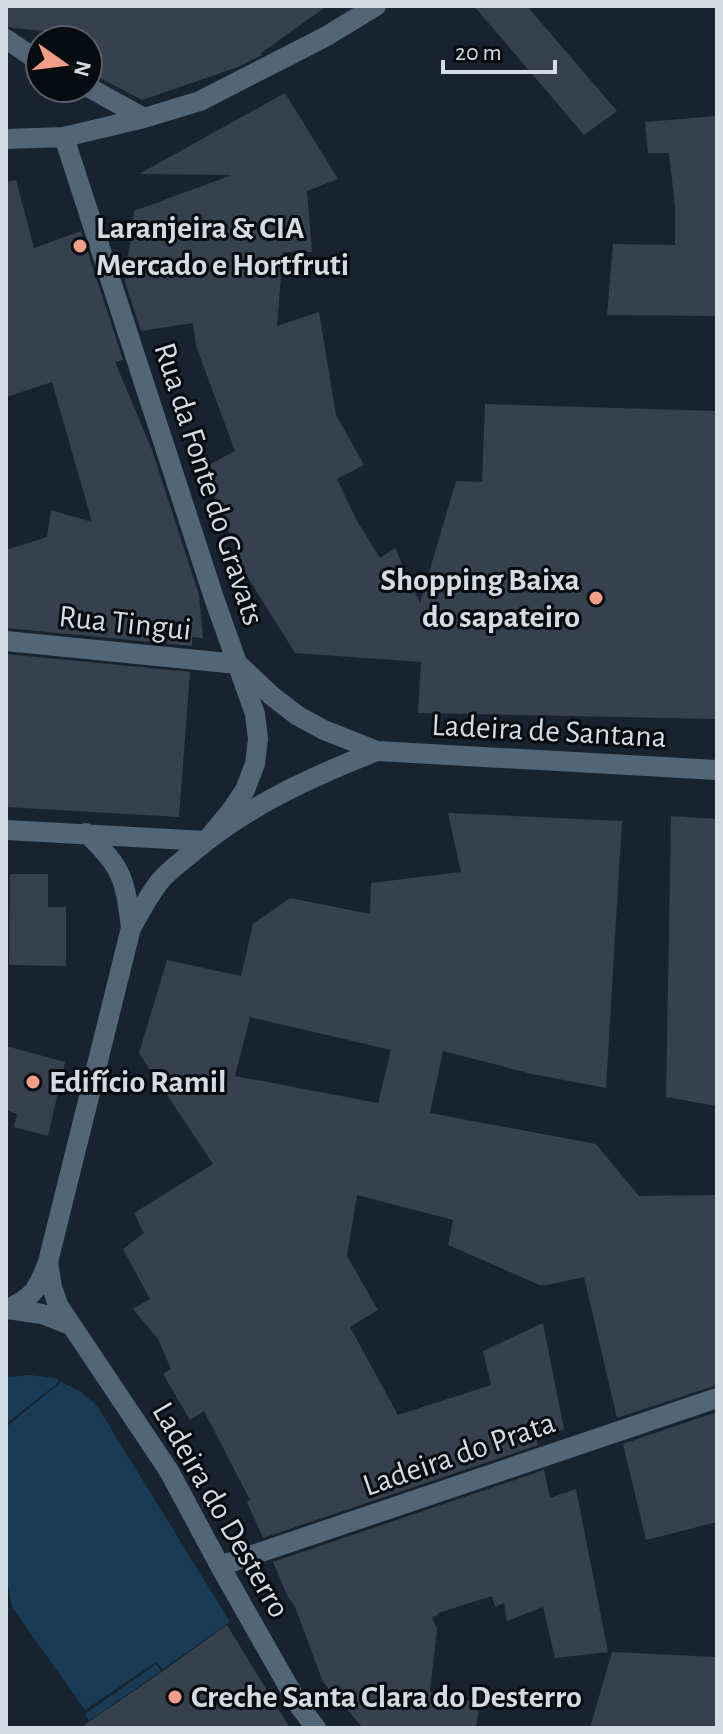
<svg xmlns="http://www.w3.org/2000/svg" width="723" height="1734" font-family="'Alegreya Sans',sans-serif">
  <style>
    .green { fill: #1a3b56 }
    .building { fill: #35424d; fill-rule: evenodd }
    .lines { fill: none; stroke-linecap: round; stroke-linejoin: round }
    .minor { stroke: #526678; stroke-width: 20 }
    .poi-dot { fill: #f49e88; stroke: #070c11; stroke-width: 3 }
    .labels { text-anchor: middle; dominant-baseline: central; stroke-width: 6; stroke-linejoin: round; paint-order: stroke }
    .poi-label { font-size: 32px; font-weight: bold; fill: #d4dce3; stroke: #070c11; text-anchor: start }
    .street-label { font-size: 32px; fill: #d4dce3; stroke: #070c11 }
  </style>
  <rect width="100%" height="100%" fill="#17232e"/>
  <path class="green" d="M30,1375L54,1378L60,1381L6,1424V1377Z
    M61,1382L80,1391L97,1406L230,1622L163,1669L156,1662L85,1710L12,1607L6,1572V1427Z
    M156,1664L161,1671L89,1721L85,1714Z"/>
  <path class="building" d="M7,6H327L261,53L262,55L238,67L142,100L96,76L93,36L14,28L6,26Z
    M474,6H527L617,111L584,135Z
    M285,93L338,179L307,191L312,252H283L277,326L319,312L336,415L364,465L337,479L357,521L380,558L395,548L420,603L456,481L482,482L485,404L717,411V719L418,713L421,662L295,653L247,576L203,468L235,451L196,346L193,323L141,331L125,282L134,211L232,175L139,174Z
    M717,116V316L607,315L613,244L675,245V207L669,153H648L645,122Z
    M16,180L34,248L81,231L123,360L115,362L152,450L199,595L203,638L192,637V646L6,628V550L47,537L51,510L92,522L52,382L6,397V182Z
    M6,654L190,672L179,817L6,807Z
    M448,813L622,821L606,1088L532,1074L443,1051L430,1113L596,1144L639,1196L717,1195V1385L617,1418L584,1277L542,1286L448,1245L453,1220L357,1195L347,1256L378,1310L350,1327L398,1415L491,1385L483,1351L543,1323L564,1429L536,1439L538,1445L263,1538L247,1502L250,1500L204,1411L190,1420L163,1374L171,1369L158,1339L133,1309L150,1299L123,1249L144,1233L134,1213L213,1164L139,1053L167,960L241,976L253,924L290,898L370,914L371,883L461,872ZM250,1017L391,1050L378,1103L235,1076Z
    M671,816L717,819V1106L666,1097Z
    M10,874H48V907H66V966L9,965Z
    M6,1046L65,1062L48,1136L14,1127L17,1114L6,1110Z
    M717,1412V1522L646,1540L623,1444Z
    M544,1470L550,1498L576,1489L608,1652L555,1658L543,1607L507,1621L504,1603L495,1607L492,1596L438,1613V1615L432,1617L437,1629L430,1692L480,1703L476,1728H363L323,1682L295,1607L287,1595L273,1562Z
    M227,1625L290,1728H80L163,1671Z
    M612,1652L717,1657V1728H590Z"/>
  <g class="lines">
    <path class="minor" d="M6,39L40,62
      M88,87L144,118
      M64,137L214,598L255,714L258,739L255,764L245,790L231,811L206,841
      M6,139L64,137L144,118L200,101L325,37L376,6
      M6,641L238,664L272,696L298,716L324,730L377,751L717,770
      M6,830L206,841
      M86,833C123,867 125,880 131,928
      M48,1262L52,1287L58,1305L169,1471L220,1566L300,1707L316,1728
      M8,1309L42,1314L70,1325
      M6,1310C34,1296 37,1291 48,1262L131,928C140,912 149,895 160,881C169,870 182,861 193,852C247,806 311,777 377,751
      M220,1566L717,1398"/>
  </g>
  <g class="poi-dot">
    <circle cx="80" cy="246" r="8"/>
    <circle cx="596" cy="598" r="8"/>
    <circle cx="33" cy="1082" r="8"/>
    <circle cx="175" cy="1697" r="8"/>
  </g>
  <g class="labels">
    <g class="poi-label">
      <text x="96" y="228">Laranjeira &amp; CIA<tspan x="96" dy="37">Mercado e Hortfruti</tspan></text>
      <text x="580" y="580" text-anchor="end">Shopping Baixa<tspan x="580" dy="37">do sapateiro</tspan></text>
      <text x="49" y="1082">Edifício Ramil</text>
      <text x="191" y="1697">Creche Santa Clara do Desterro</text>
    </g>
    <g class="street-label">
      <text transform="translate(209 484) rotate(72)">Rua da Fonte do Gravats</text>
      <text transform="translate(125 623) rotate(6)">Rua Tingui</text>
      <text transform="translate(549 731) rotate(3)">Ladeira de Santana</text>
      <text transform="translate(459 1454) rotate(-19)">Ladeira do Prata</text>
      <text transform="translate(221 1510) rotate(60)">Ladeira do Desterro</text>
    </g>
  </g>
  <rect width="723" height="1734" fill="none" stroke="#d4dce3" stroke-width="16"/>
  <g transform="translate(64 64) rotate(104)"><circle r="38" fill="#070c11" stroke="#595f65" stroke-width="2"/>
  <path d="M0-6L14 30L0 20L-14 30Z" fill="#f49e88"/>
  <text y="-12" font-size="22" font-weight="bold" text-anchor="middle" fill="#d4dce3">N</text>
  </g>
  <path d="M443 60v12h112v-12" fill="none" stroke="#d4dce3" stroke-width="4"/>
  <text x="455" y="60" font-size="24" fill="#d4dce3" stroke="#070c11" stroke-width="6" paint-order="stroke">20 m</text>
</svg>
